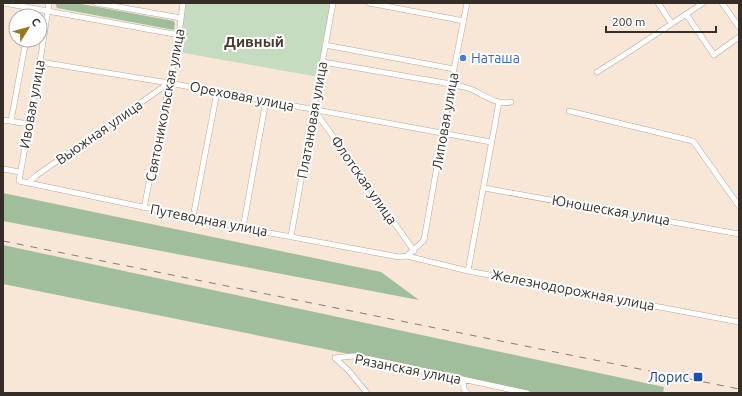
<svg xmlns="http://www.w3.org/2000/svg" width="742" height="396" font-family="Ubuntu,sans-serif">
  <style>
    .green { fill: #c5dcc0 }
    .forest { fill: #a1be9a }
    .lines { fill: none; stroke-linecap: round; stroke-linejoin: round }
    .minor-casing { stroke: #b9a899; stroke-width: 6 }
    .minor { stroke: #fff; stroke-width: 5 }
    .rail { stroke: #887d72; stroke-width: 1; stroke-dasharray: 7 7; stroke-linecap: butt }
    .shop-dot { fill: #3f7fe0; stroke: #fff; stroke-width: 1.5 }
    .transit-dot { fill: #1a4fb4; stroke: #fff; stroke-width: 1.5 }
    .labels { text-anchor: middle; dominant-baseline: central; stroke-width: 4; stroke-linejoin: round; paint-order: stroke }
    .shop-label { font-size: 14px; fill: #366cbe; stroke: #fff; text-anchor: start }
    .street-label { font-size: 14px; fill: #352e28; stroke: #fff }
    .transit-label { font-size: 14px; fill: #164399; stroke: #fff; text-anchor: end }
    .neighbourhood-label { font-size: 15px; font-weight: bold; fill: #483a2d; stroke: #fff }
  </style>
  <rect width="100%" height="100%" fill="#f8e6d6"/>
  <path class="green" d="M186,3H332L319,77L178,52Z"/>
  <path class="forest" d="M55,3H76L174,21L175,24L174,30L57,8Z
    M3,193L381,272L419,300L3,221Z
    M3,245L664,387L663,393H537L320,348L3,284Z"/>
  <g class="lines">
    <defs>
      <path id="minor" d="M4,3L179,35
        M49,3L40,62L19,181L243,228L399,257L407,256L424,240L454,69L467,3
        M96,3L181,18
        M369,3L464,21
        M658,3L672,24
        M722,3L739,27
        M686,14L714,55L739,37
        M30,16L31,8
        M325,45L454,69
        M40,62L169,83L491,142
        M323,62L451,84C458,86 466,87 473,90C483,95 499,106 511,102
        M597,72L632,50L703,3
        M314,110L366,182L414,251
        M569,111L693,141L739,206
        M3,120L29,124
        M11,121L26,40
        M3,169L20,172
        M29,182L37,175L169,83
        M484,188L739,234
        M144,208L179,35L183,3
        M193,217L217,92
        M243,228L266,100
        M291,236L333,3
        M407,256L468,271L739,322
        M468,271L499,102
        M335,358L353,356L370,359L527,393
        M335,358L349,371L367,393
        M463,380L464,389L467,393"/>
    </defs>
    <use href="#minor" class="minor-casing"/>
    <use href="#minor" class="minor"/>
    <path class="rail" d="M3,241L739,389"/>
  </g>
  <circle class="shop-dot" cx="463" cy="58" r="4"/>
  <rect class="transit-dot" x="693" y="372" width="10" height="10" rx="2"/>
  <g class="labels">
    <g class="shop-label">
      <text x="471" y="58">Наташа</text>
    </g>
    <g class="street-label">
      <text transform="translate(242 96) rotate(11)">Ореховая улица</text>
      <text transform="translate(32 104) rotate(-80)">Ивовая улица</text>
      <text transform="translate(165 105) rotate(-79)">Святоникольская улица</text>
      <text transform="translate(312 120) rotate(-80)">Платановая улица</text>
      <text transform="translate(445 121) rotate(-80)">Липовая улица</text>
      <text transform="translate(99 132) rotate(-35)">Вьюжная улица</text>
      <text transform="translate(364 180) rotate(55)">Флотская улица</text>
      <text transform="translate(611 210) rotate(10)">Юношеская улица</text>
      <text transform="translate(209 220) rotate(11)">Путеводная улица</text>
      <text transform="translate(573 290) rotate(11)">Железнодорожная улица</text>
      <text transform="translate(408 369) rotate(11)">Рязанская улица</text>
    </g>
    <g class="transit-label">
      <text x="689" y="377">Лорис</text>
    </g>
    <g class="neighbourhood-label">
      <text x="254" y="41">Дивный</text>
    </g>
  </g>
  <rect width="742" height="396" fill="none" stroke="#352e28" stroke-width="8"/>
  <g transform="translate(28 28) rotate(53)"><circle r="19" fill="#ffffff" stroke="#aeaba9"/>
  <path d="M0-3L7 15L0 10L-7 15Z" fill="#937a21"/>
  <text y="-6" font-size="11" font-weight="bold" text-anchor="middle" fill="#352e28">С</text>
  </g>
  <path d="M606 26v6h110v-6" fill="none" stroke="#352e28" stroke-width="2"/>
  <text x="612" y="26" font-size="12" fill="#352e28" stroke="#ffffff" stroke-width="3" paint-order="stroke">200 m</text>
</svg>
